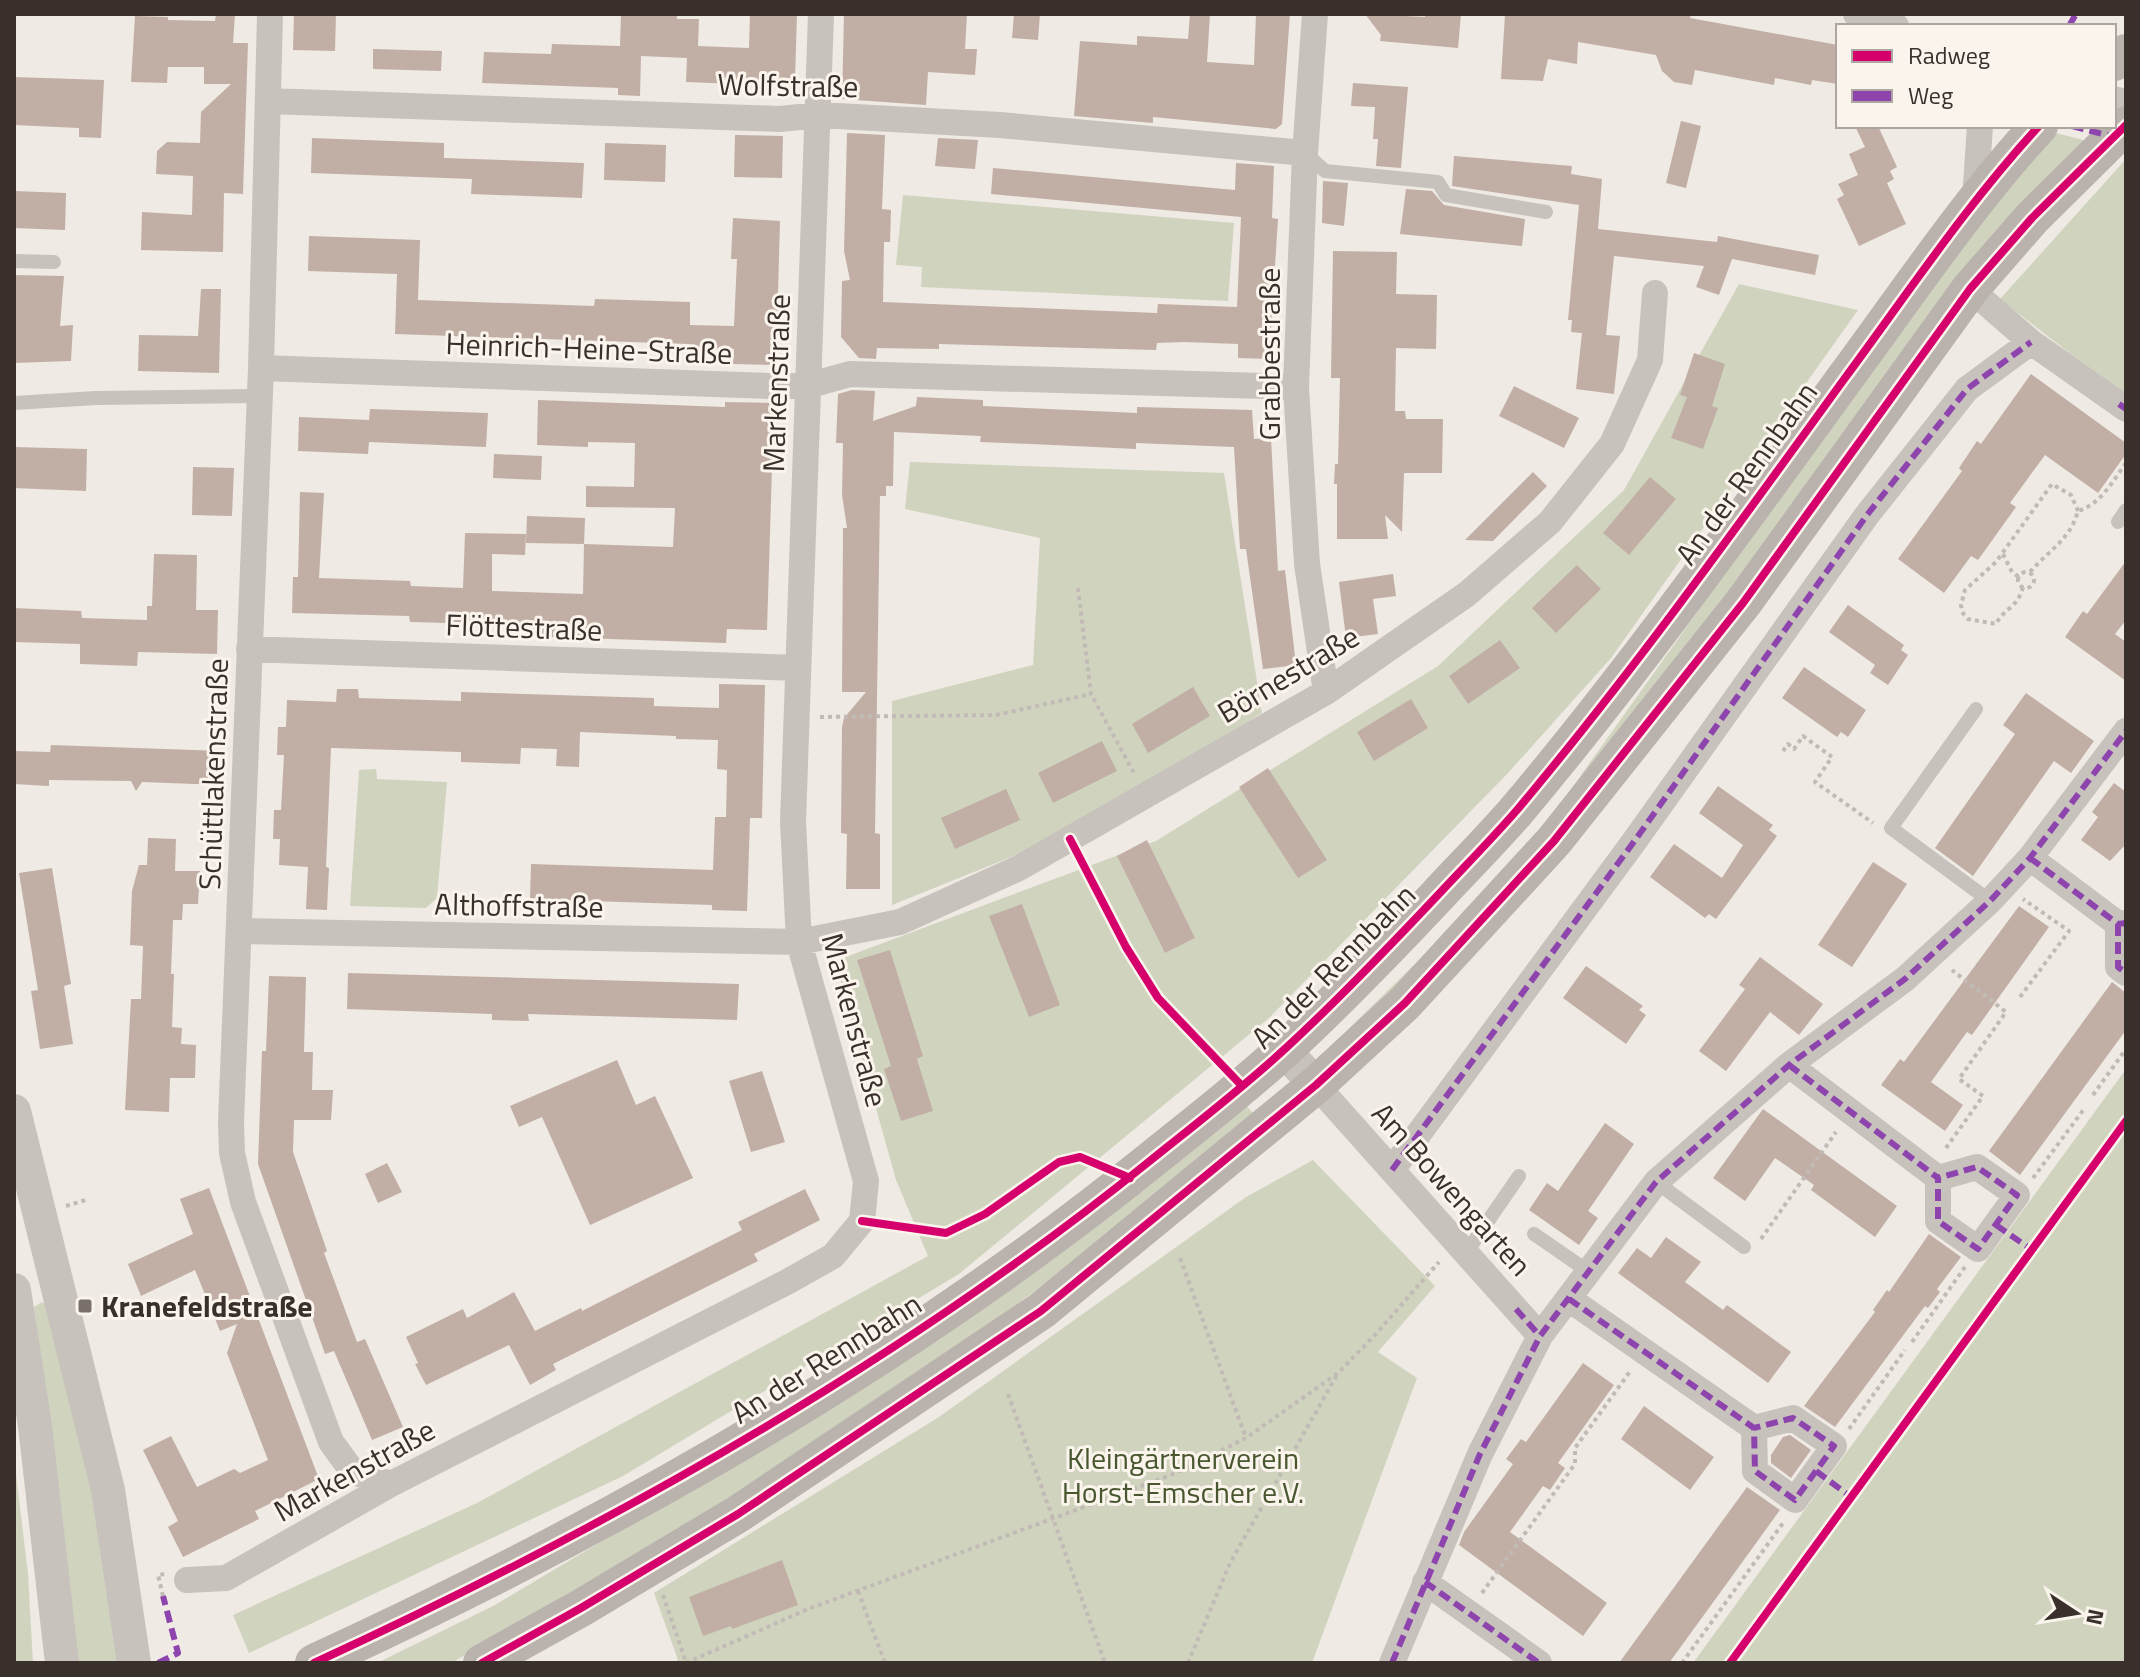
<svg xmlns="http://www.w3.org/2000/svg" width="2140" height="1677" font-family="'Titillium Web',sans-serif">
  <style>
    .green { fill: #d0d4bf }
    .building { fill: #c1afa6 }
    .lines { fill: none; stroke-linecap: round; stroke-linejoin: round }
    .path { stroke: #c1bab5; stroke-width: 4; stroke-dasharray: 4 4; stroke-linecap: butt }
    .service { stroke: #c8c2bd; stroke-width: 14 }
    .minor { stroke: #c8c2bd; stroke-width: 26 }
    .tertiary { stroke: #c8c2bd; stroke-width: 34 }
    .secondary { stroke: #b9b2ad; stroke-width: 38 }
    .quiet { stroke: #8e44ad; stroke-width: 6; stroke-dasharray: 12 6; stroke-linecap: butt }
    .cycleway-casing { stroke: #faf4ec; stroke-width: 13 }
    .cycleway { stroke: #d6006c; stroke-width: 8 }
    .poi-dot { fill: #79706c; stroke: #faf4ec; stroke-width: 3 }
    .labels { text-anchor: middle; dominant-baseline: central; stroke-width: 6; stroke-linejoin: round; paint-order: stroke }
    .street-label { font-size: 30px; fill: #392f2b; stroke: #faf4ec }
    .poi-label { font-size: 30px; font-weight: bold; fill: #392f2b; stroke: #faf4ec; text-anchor: start }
    .park-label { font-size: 30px; fill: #48572f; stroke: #faf4ec }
  </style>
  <rect width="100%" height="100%" fill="#efeae4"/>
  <path class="green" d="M2056,133L2091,142L1609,756L1405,982L1326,1051L1420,959L1554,813L1951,256Z
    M2126,159V397L2000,299Z
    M903,195L1234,223L1228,301L921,287L922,267L896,265Z
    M1739,284L1858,310L1611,658L1508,773L1269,1018L959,1274L623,1476L249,1653L233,1615L477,1503L928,1256L896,1180L835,961L1156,841L1438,666L1624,490Z
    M910,462L1224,473L1262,713L1147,784L1031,849L892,905V701L1033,665L1040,538L905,509Z
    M376,769L377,779L447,782L437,898L426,908L350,906L359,770Z
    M2126,1069V1663H1693Z
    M1244,1103L1258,1119L1005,1314L813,1448L615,1571L451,1663H377L495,1605L609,1537Z
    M1313,1160L1435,1286L1378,1352L1417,1378L1312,1663H672L678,1660L654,1593L939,1417L1246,1197Z
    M42,1302L46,1304L85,1449L118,1663H77L34,1307Z
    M14,1457L28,1574L33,1663H14Z"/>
  <path class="building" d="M216,14H235L233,43H248L243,194L224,193L223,252L141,250L142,212L192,215L193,176L156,174L157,151L167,142L200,143L201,112L231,84H204V67H168L167,83L131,82L135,16L168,17V20L215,21Z
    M294,14H336L335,51L293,50Z
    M621,14H677V19H699L698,46L749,48L750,14H797L795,79L787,86L686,82L687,58L641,56L640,96L618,95V88L482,83L484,52L551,54L552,44L620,46Z
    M844,14H967L965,49H977L975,75L928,72L926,105L842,99Z
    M1014,14H1040L1038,40L1012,38Z
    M1190,14H1210L1207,62L1254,65L1256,14H1290L1282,124L1276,129L1153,117V123L1074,116L1080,41L1137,45V36L1188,39Z
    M1365,14L1425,17V14H1461L1458,48L1380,41L1381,35Z
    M1505,14H1691L1690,18L1838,45V84L1812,80L1811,85L1775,78L1774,85L1695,70L1692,85L1674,82L1662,71L1656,55L1578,42L1577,64L1548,59L1543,81L1501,79Z
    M373,49L442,51L441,71L373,69Z
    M14,77L104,80L101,138L79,137V128L14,125Z
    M1353,83L1408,87L1401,168L1376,166L1378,139H1373L1375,107L1351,106Z
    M1681,121L1701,126L1686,188L1666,183Z
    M1855,126H1878L1897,167L1890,171L1894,179L1887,183L1906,224L1859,246L1837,199L1844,195L1838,184L1858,175L1849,154L1865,147Z
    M847,133L885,135L882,209L891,210L890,242H884L883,302L1157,313L1158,304L1237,307L1241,217L991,194L993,168L1235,190L1236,163L1274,166L1272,218L1278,219L1269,359L1238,358V344L1184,342L1157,343L1156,350L939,344V349L877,348L876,359L859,358L841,337L842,281L850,280L844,251Z
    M735,135L783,136L782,178L734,177Z
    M312,138L444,143V158L584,163L582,198L471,194L472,179L311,173Z
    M938,138L978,140L975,169L935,166Z
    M605,143L666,145L665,182L604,180Z
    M1454,156L1572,166L1571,174L1602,179L1598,229L1717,242L1718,236L1819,255L1815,275L1732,259L1719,295L1696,287L1704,266L1614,256L1606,335L1620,336L1614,394L1576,389L1582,333L1571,332L1572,320H1568L1579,205L1452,186Z
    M1323,181L1348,183L1344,226L1322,223Z
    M1406,189L1432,191L1444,205L1525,219L1522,246L1400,234Z
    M14,191L66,193L65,230L14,228Z
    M733,218L780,221L776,365L733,364L734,349L689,347V344L395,334L397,274L308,271L309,236L420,240L418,300L594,306L595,299L690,302V325L734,326L737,259H731Z
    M1333,251L1397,252L1396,294L1437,295L1436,349L1396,348L1395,411H1405L1406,419H1443L1442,473H1404L1402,532L1385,515L1388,539H1337V484H1334L1335,464H1338L1340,378H1331Z
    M14,275L64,276L60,326L73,325L71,361L14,363Z
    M201,289H221L219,373L138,371L139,335L198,336Z
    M1694,353L1725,364L1712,406L1718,408L1703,449L1671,438L1687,397L1680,395Z
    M2031,374L2126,443V454L2098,493L2045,455L2010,503L2016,507L1978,560L1971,556L1944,593L1898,559L1962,471L1959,468L1977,441L1981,444Z
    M1514,386L1579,418L1564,448L1499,416Z
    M852,390L875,391L873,421L916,406L917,397L983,400V406L1137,413V407L1252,410L1254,439L1271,438L1278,571L1285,570L1296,665L1263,669L1246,549H1240L1234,447L1136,443V449L1032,444L980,442L981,436L894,432L893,486H886V496H880L875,833L880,834V889H846L847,834L841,833L842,727L844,718L866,692H842L843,528H847L842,495L843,443H836L838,394Z
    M538,400L725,407V402L774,403L767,630L727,629L726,643L523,636V625L410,622L409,616L292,613L293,577H298L300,492L324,493L319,578L410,581L411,586L463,588L465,533L526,534L525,555L492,554V591L583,594L584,544L673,547L675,508L586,507V486L634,487L635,443L588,442V447L537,445Z
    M370,409L488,413L486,447L369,442L368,454L298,451L299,417L369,420Z
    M14,447L87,449L86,491L14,488Z
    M494,454L542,456L541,480L493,478Z
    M193,467L234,468L232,516L192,515Z
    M1533,472L1547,486L1493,541L1465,540Z
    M1650,477L1676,499L1629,555L1603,533Z
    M527,516L585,518L584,544L526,543Z
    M154,554L197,555L196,610H218L217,654L138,652L137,666L80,664V644L14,642V608L81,611L82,618L147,620V606H152Z
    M2126,561V620L2115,634L2126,642V681L2065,637L2083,611L2087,614Z
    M1577,565L1601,589L1556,633L1532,608Z
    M1393,574L1396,596L1373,599L1378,634L1346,638L1339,582Z
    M1848,605L1904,645L1901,650L1908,655L1888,685L1870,673L1875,665L1829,632Z
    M1500,640L1520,668L1468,704L1449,676Z
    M1804,667L1866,710L1848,737L1841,732L1837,737L1782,698Z
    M719,684L765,685L762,818H750L747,911L712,910V905L530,899L531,864L713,870L715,817H726L727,770L717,769L718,740L676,739V736L580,732L579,767L556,766L557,749L521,748L520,764L461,762V752L331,748L326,867L329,868L327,910L306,909L308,867L279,865L280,839H273L274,810H281L284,755H277L278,727H286L287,700L336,702L337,689H358L359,698L461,701V692L654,698V706L719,708Z
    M1193,687L1210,716L1148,753L1132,724Z
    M2026,693L2094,741L2071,773L2054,761L1973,876L1935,848L2015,734L2003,725Z
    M1411,699L1428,728L1374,761L1357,732Z
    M1102,741L1117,771L1053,803L1038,773Z
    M51,745L222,751L221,785L142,782L136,791L131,781L49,780V786L14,784V751L50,752Z
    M1268,768L1327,860L1298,878L1239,787Z
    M2114,783L2126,792V844L2110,861L2081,840L2098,817L2092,812Z
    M1718,786L1773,825L1769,830L1777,836L1716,919L1709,914L1705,918L1650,877L1674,844L1722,878L1743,845L1699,813Z
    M1006,789L1020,820L955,849L941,818Z
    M148,838L176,839L175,871H200L198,904H183L182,920H173L171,974H174L172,1027L182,1028L181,1044L196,1045L195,1078H170L169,1112L125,1110L131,999H141L143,946L130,945L132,891L139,865H147Z
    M1147,840L1195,938L1165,953L1117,856Z
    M1873,862L1907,884L1852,967L1818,945Z
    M52,868L71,984L64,986L73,1044L40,1049L31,991L38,990L19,873Z
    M1022,904L1060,1005L1029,1017L989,916Z
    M2019,906L2049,927L1972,1035L1967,1032L1931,1082L1963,1105L1945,1131L1881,1085L1900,1059L1904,1062Z
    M890,950L923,1056L917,1059L933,1111L901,1121L884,1069L891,1066L857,960Z
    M1760,957L1823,1004L1799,1035L1770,1012L1726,1071L1699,1051L1745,989L1739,985Z
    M1586,966L1643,1006L1639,1010L1646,1015L1626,1044L1563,998Z
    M348,973L739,984L737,1020L528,1014L529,1021L492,1020V1014L347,1009Z
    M269,976L306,977L304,1052H313L312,1090H333L331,1120H294L293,1152L327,1251L324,1253L357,1342L365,1339L403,1427L372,1440L334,1351L325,1354L258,1164L262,1051H266Z
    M2112,982L2126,993V1030L2020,1175L1989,1151Z
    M617,1060L636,1105L655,1096L693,1178L590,1225L542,1117L519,1127L510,1106Z
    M762,1071L785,1142L751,1152L729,1081Z
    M1763,1109L1897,1206L1875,1237L1811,1190L1814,1185L1775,1158L1745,1201L1713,1178Z
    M1605,1123L1634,1144L1588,1211L1598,1218L1579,1245L1529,1210L1547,1183L1558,1191Z
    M387,1163L402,1192L378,1203L365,1174Z
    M209,1188L319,1479L255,1511L259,1519L183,1557L168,1527L178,1521L143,1450L171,1436L197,1487L234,1469L240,1473L268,1460L227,1353L237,1324L220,1331L195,1270L141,1296L128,1264L193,1234L180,1199Z
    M805,1189L820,1220L754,1254L758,1261L553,1364L556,1370L530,1385L509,1345L426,1385L415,1364L418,1363L406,1337L463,1309L467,1318L514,1292L535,1331L581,1308L582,1311L742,1230L738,1222Z
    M1929,1234L1961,1257L1937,1289L1940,1292L1928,1308L1925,1306L1835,1427L1804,1406L1875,1312L1873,1310L1887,1290L1889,1292Z
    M1666,1237L1701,1262L1685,1282L1723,1310L1727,1305L1791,1352L1768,1383L1618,1273L1637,1248L1651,1258Z
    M1583,1363L1614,1385L1558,1463L1565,1468L1550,1490L1543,1486L1510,1532L1607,1603L1583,1636L1459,1545L1464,1532L1513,1464L1506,1459L1521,1439L1526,1442Z
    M1644,1406L1714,1457L1690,1490L1621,1439Z
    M1790,1435L1811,1450L1791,1478L1771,1463V1455L1783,1437Z
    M1747,1487L1780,1510L1725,1586L1669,1663H1619Z
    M782,1560L798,1605L732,1629L731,1626L703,1636L689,1597Z"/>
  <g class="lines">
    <path class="path" d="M2003,554L2012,572L2019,577
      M2030,572C2049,550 2070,540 2078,511C2101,504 2112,482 2126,463
      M2018 580a8 8 0 1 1 16 0a8 8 0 1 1-16 0Z
      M2023,587C2017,609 2004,608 1996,624L1968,619L1962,612L1961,605L1965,590L1996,562L2052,484L2071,495L2078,511
      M1078,588L1091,694L1135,775
      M820,717L996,715L1091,694
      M1783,751L1788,744L1794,749L1803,736L1832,757L1815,782L1873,823
      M2020,997L2069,931L2023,899
      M2093,1095L2126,1049
      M1946,1148L1983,1096L1959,1079L2006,1012L1952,970
      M2033,1178L2084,1109
      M66,1206L86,1200
      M1761,1239L1836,1132
      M1180,1258L1246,1438
      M1912,1342L1965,1267
      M1008,1394L1105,1663
      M1849,1429L1905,1350
      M858,1591L885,1663
      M1482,1593L1575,1464V1448L1631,1370
      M663,1595L686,1662
      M163,1596L158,1575L164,1574
      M686,1663L808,1609L1176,1473L1246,1438L1338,1373L1375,1335L1439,1262
      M1188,1663L1230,1563L1337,1375
      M1682,1663L1783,1523"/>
    <path class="service" d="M1305,153L1325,171L1438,182L1446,195L1546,212
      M14,261L54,262
      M14,403L96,398L260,396
      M2118,522L2126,510
      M1976,709L1891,828L1990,901
      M1656,1182L1744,1247
      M1534,1234L1589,1272
      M1466,1253L1519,1176"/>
    <path class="minor" d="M270,14L261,368L231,1122L232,1153L243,1202L331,1442L353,1472L391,1484
      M1315,14L1305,153L1296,387L1307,564L1326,692
      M1856,14L1896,26
      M2114,99L2126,102
      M269,101L780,119L819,115L1000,125L1305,153
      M1975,199L1980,126
      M1970,289L2031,342L2126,409
      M261,368L770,386H807L850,374L1296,387
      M249,649L797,668
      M2030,858L2118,924L2126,923
      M2118,924V967L2126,973
      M239,931L799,942L900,922L1019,868L1326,692L1467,594L1550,522L1612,444L1650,360L1655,293
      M1789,1065L1938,1178V1221L1978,1249L2017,1195L1977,1167L1938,1178
      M1316,1085L1540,1336
      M1392,1170L1633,843L1867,515L1967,389L2031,342
      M1569,1299L1754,1428L1755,1471L1795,1500L1834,1446L1793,1418L1754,1428
      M187,1580L226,1578L391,1484L787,1282L833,1256L862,1221L866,1181L799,942L793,822L821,14
      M1425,1582L1539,1663
      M1392,1663L1480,1454L1540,1336L1656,1182L1789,1065L1905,979L1990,901L2030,858L2126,731"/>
    <path class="tertiary" d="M1284,1050L1316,1085
      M14,1111L108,1490L134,1663
      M14,1290L35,1426L62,1663"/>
    <path class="secondary" d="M2114,62L2126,53
      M314,1663C608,1528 899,1364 1151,1160C1197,1123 1244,1087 1287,1047C1339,999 1388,948 1437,896C1463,868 1491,840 1517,810C1633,672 1739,524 1845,378C1908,293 1967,204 2039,126
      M482,1663L581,1608L738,1514L1041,1311L1316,1085L1405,1003L1554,841L1743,603L1970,289L2032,218L2126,125"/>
    <path class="quiet" d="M2069,26L2076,14
      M2072,126L2118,138
      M2119,404L2126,409
      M2030,858L2118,924L2126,923
      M2118,924V967L2126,973
      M1789,1065L1938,1178V1221L1978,1249L2017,1195L1977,1167L1938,1178
      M1392,1170L1633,843L1867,515L1967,389L2031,342
      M1996,1225L2032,1250
      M1569,1299L1754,1428L1755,1471L1795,1500L1834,1446L1793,1418L1754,1428
      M1516,1309L1540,1336
      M1816,1471L1851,1497
      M1425,1582L1539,1663
      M158,1663L178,1653L163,1596
      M1392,1663L1480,1454L1540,1336L1656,1182L1789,1065L1905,979L1990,901L2030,858L2126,731"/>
    <defs>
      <path id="cycleway" d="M1070,839L1126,947L1158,998L1242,1086
        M862,1221L946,1233L985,1214L1059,1162L1080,1157L1130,1178
        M314,1663C608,1528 899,1364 1151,1160C1197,1123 1244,1087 1287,1047C1339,999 1388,948 1437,896C1463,868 1491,840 1517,810C1633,672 1739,524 1845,378C1908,293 1967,204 2039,126
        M482,1663L581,1608L738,1514L1041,1311L1316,1085L1405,1003L1554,841L1743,603L1970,289L2032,218L2126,125
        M1730,1663L2126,1121"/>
    </defs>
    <use href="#cycleway" class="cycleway-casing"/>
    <use href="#cycleway" class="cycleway"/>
  </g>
  <rect class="poi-dot" x="77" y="1298" width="16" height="16" rx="4"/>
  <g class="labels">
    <g class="street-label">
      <text transform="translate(788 85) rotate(1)">Wolfstraße</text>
      <text transform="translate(589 348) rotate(2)">Heinrich-Heine-Straße</text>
      <text transform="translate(1269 354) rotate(-90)">Grabbestraße</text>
      <text transform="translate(776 383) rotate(-88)">Markenstraße</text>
      <text transform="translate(1746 473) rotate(-54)">An der Rennbahn</text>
      <text transform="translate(524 627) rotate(2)">Flöttestraße</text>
      <text transform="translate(1288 674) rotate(-31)">Börnestraße</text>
      <text transform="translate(213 774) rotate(-88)">Schüttlakenstraße</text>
      <text transform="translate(519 905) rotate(1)">Althoffstraße</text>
      <text transform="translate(1333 966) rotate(-45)">An der Rennbahn</text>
      <text transform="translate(855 1020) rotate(75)">Markenstraße</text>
      <text transform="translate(1452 1189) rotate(48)">Am Bowengarten</text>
      <text transform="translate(826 1358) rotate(-32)">An der Rennbahn</text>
      <text transform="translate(354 1470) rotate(-29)">Markenstraße</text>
    </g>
    <g class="poi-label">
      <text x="101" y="1306">Kranefeldstraße</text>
    </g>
    <g class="park-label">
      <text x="1183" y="1458">Kleingärtnerverein<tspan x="1183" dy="34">Horst-Emscher e.V.</tspan></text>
    </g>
  </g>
  <rect width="2140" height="1677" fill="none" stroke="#392f2b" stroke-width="32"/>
  <rect x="1836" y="24" width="280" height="104" fill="#faf4ec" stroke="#ada59f" stroke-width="2"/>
  <rect x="1852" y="50" width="40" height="12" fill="#d6006c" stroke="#ada59f" stroke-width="2"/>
  <text x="1908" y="64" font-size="24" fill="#392f2b">Radweg</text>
  <rect x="1852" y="90" width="40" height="12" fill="#8e44ad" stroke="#ada59f" stroke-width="2"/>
  <text x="1908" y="104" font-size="24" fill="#392f2b">Weg</text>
  <g transform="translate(2076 1613) rotate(102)" stroke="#faf4ec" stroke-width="6" paint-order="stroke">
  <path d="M0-6L14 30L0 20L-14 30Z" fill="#392f2b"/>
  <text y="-12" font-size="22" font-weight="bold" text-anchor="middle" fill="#392f2b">N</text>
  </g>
</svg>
